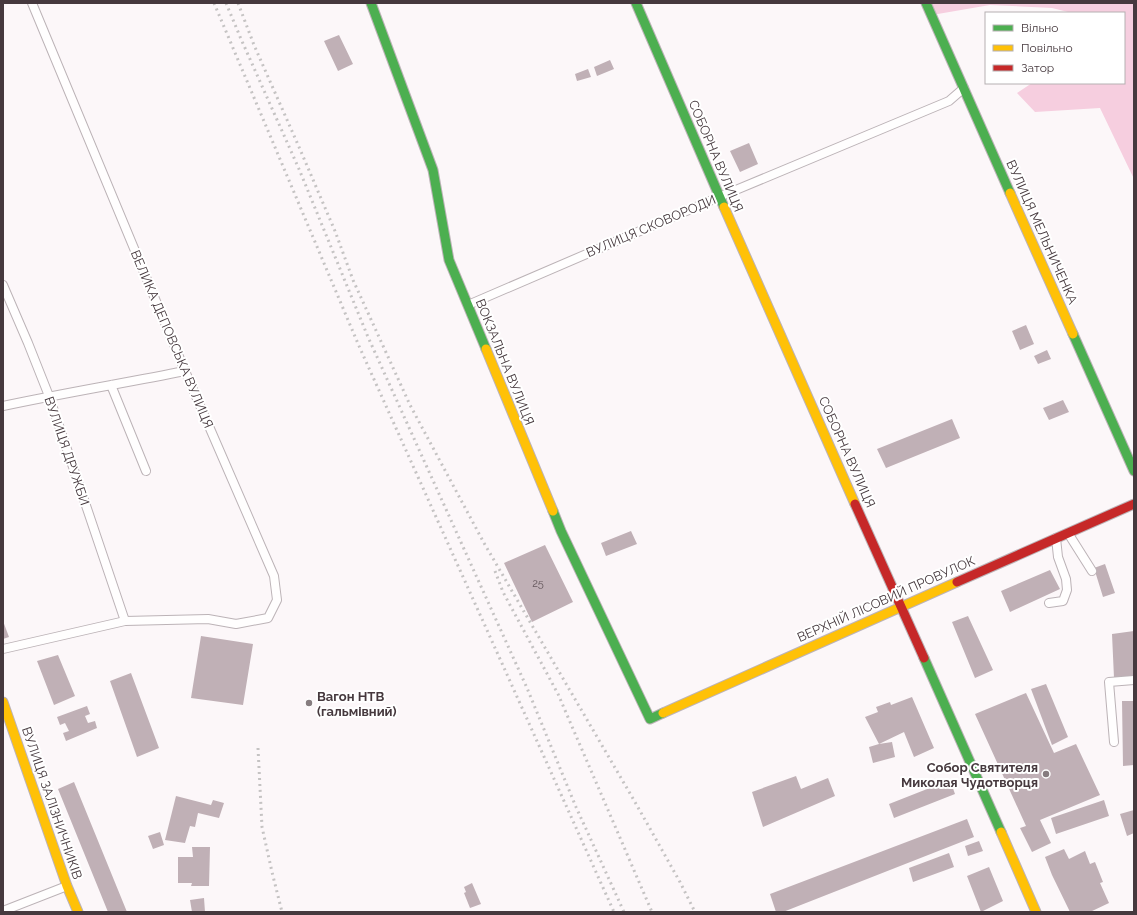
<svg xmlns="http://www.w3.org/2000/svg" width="1137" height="915" font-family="Raleway,sans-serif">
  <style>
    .green { fill: #f6cedf }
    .building { fill: #c0b0b6 }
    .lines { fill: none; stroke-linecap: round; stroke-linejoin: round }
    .street-casing { stroke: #bcb3b7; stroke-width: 10 }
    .fast-casing { stroke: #bcb3b7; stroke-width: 11 }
    .slow-casing { stroke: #bcb3b7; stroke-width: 11 }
    .jam-casing { stroke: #bcb3b7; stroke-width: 11 }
    .street { stroke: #fffefe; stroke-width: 8 }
    .fast { stroke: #4caf50; stroke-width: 9 }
    .slow { stroke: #ffc107; stroke-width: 9 }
    .jam { stroke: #c62828; stroke-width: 9 }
    .rail { stroke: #c5c3c3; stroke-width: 3; stroke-dasharray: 2 4; stroke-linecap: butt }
    .poi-dot { fill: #867c7f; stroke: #fff; stroke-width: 1.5 }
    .labels { text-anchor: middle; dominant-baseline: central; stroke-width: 4; stroke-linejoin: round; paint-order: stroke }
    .number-label { font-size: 11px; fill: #64575c }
    .street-label { font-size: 13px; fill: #46393e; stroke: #fff }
    .poi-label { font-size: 13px; font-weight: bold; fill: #46393e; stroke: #fff; text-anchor: start }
  </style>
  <rect width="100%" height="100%" fill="#fcf7f9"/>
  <path class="green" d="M926,3H1134V179L1100,108L1035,112L1017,93L1032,83H1124V13H1072L1052,8L990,5L932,15Z"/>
  <path class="building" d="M339,35L353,64L338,71L324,41Z
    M610,60L614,69L597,76L594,67Z
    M588,69L591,77L577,81L575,74Z
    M749,143L758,164L740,172L730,151Z
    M1026,325L1034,344L1020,350L1012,331Z
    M1047,350L1051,359L1038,364L1034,356Z
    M1063,400L1069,412L1049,420L1043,408Z
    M952,419L960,438L886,468L877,449Z
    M631,531L637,544L606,556L601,543Z
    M545,545L573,602L532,622L504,563Z
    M1105,564L1115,593L1103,597L1094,568Z
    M1050,570L1060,589L1010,612L1001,591Z
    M968,616L993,670L975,678L952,622Z
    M3,621L9,637L3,639Z
    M1134,631V677L1114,678L1112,634Z
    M201,636L253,644L243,705L191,698Z
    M58,655L75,696L54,705L37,661Z
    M131,673L159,748L137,757L110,681Z
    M1046,684L1068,737L1052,745L1031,689Z
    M1026,693L1054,753L1076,744L1100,795L1040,820L1051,843L1032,852L1020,828L1026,826L975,714Z
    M912,697L934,748L914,757L904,732L879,744L892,742L895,757L873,763L869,747L879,744L865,717L878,712L876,707L890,702L891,705Z
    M1122,701H1134V765L1123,766Z
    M87,706L90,714L85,716L88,723L95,721L97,728L66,741L63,733L69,731L65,723L60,725L57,717Z
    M796,776L801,789L828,778L835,796L763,827L752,792Z
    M950,780L955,794L894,818L889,804Z
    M74,782L127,912H108L58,789Z
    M176,796L211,805L213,800L224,803L219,818L198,813L195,827L190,826L185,843L165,840Z
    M1104,800L1109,816L1056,834L1051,818Z
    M1134,810V833L1127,836L1120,814Z
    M967,819L974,837L783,912H776L770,894Z
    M160,832L164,845L153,849L148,836Z
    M979,841L983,851L968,856L965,846Z
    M192,847H210L209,886H191L192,883H178V857H193Z
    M1064,849L1069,859L1085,851L1090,864L1095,862L1103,882L1100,883L1109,903L1090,912H1070L1052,875L1045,857Z
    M949,853L954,867L913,882L909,868Z
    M989,867L1003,901L981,912L967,876Z
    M472,883L481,904L470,908L464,893L466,892L464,887Z
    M204,898L205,912H192L190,900Z"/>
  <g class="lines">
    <defs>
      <path id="street" d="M3,285L28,343L49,396L125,621
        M468,305L719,197L949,101L964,88
        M111,385L146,471
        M3,406C64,393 125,383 185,371
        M1068,533L1092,571
        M1049,603L1063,601L1067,590L1066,579L1058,557L1056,538
        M3,649L125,621L208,619L236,624L268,618L277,600L274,576L185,371L32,3
        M1114,742L1109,682L1134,680
        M3,911L67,886"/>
      <path id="fast" d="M371,3L433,170L449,260L486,349
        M636,3L724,207
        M926,3L1010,193
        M1073,334L1134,471
        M553,511L561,531L650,719L663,713
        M924,658L1001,832"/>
      <path id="slow" d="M1010,193L1073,334
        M724,207L855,504
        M486,349L553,511
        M3,702L67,886L78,912
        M663,713L957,582
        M1001,832L1036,912"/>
      <path id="jam" d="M855,504L924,658
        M957,582L1134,504"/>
    </defs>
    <use href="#street" class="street-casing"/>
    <use href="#fast" class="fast-casing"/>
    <use href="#slow" class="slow-casing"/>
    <use href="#jam" class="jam-casing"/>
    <use href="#street" class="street"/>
    <use href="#fast" class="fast"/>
    <use href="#slow" class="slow"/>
    <use href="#jam" class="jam"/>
    <path class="rail" d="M214,3L359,346L614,912
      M226,3L241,39L299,169L368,337L527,688L576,807L624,912
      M238,3L254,45L299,147L335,231L353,280L410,405L484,543L635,802L680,882L695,912
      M495,571L503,592L558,694L652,912
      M258,748L262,827L272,872L282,912"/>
  </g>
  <g class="poi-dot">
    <circle cx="309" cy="703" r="4"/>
    <circle cx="1046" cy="774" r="4"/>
  </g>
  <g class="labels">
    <g class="number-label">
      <text x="538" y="583">25</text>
    </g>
    <g class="street-label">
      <text transform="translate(716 156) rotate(67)">СОБОРНА ВУЛИЦЯ</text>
      <text transform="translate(651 226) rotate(-23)">ВУЛИЦЯ СКОВОРОДИ</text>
      <text transform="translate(1042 232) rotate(66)">ВУЛИЦЯ МЕЛЬНИЧЕНКА</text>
      <text transform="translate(172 339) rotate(67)">ВЕЛИКА ДЕПОВСЬКА ВУЛИЦЯ</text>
      <text transform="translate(505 362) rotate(68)">ВОКЗАЛЬНА ВУЛИЦЯ</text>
      <text transform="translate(67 451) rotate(71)">ВУЛИЦЯ ДРУЖБИ</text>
      <text transform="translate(847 452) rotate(66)">СОБОРНА ВУЛИЦЯ</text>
      <text transform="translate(886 599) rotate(-24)">ВЕРХНІЙ ЛІСОВИЙ ПРОВУЛОК</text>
      <text transform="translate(52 803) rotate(71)">ВУЛИЦЯ ЗАЛІЗНИЧНИКІВ</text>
    </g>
    <g class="poi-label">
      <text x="317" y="696">Вагон НТВ<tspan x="317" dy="15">(гальмівний)</tspan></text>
      <text x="1038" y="767" text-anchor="end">Собор Святителя<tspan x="1038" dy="15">Миколая Чудотворця</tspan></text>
    </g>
  </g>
  <rect width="1137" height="915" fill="none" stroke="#46393e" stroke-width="8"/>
  <rect x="985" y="12" width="140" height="72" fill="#ffffff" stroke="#b5b0b2"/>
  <rect x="993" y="25" width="20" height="6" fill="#4caf50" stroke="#b5b0b2"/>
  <text x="1021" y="32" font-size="12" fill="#46393e">Вільно</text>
  <rect x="993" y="45" width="20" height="6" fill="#ffc107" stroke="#b5b0b2"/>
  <text x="1021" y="52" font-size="12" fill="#46393e">Повільно</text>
  <rect x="993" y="65" width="20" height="6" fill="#c62828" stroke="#b5b0b2"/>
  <text x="1021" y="72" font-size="12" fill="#46393e">Затор</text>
</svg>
